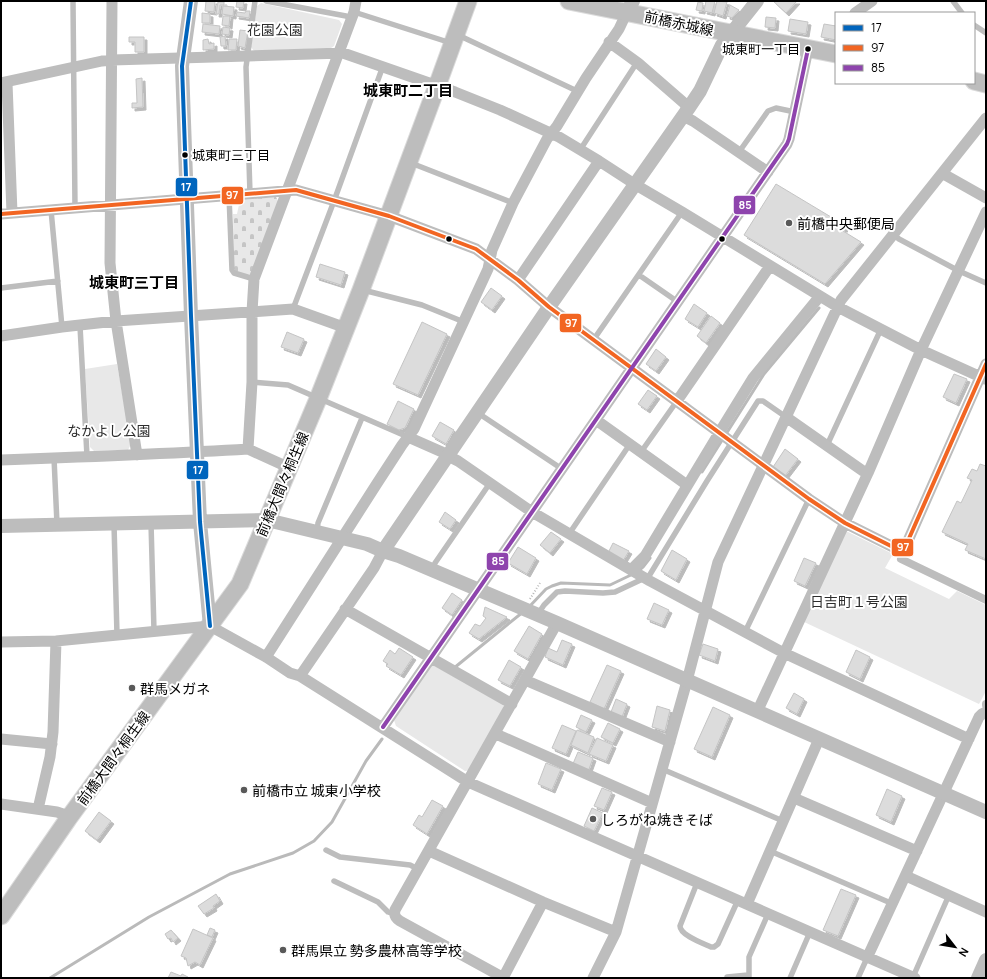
<svg xmlns="http://www.w3.org/2000/svg" width="987" height="979" font-family="Manrope,'Noto Sans JP',sans-serif">
  <style>
    .cemetery { fill: url(#cemetery-stones) }
    .park { fill: #e8e8e8 }
    .lines { fill: none; stroke-linecap: round; stroke-linejoin: round }
    .stream { stroke: #bababa; stroke-width: 3 }
    .building { fill: #dcdcdc; stroke: #c4c4c4; filter: url(#shadow) }
    .primary-casing { stroke: #dbdbdb; stroke-width: 19 }
    .path { stroke: #b8b8b8; stroke-width: 2; stroke-dasharray: 1 2; stroke-linecap: butt }
    .service { stroke: #bdbdbd; stroke-width: 5.5 }
    .pedestrian { stroke: #bdbdbd; stroke-width: 8 }
    .minor { stroke: #bdbdbd; stroke-width: 11 }
    .tertiary { stroke: #bdbdbd; stroke-width: 14 }
    .primary { stroke: #bdbdbd; stroke-width: 17 }
    .bus-1-casing { stroke: #fff; stroke-width: 7 }
    .bus-2-casing { stroke: #fff; stroke-width: 7 }
    .bus-3-casing { stroke: #fff; stroke-width: 7 }
    .bus-1 { stroke: #0065bd; stroke-width: 4 }
    .bus-2 { stroke: #f26522; stroke-width: 4 }
    .bus-3 { stroke: #8e44ad; stroke-width: 4 }
    .bus-dot { fill: #000; stroke: #fff; stroke-width: 1.5 }
    .poi-dot { fill: #595959; stroke: #fff; stroke-width: 1.5 }
    .labels { text-anchor: middle; dominant-baseline: central; stroke-width: 4; stroke-linejoin: round; paint-order: stroke }
    .bus-label { font-size: 13px; fill: #000; stroke: #fff; text-anchor: end }
    .street-label { font-size: 14px; fill: #000; stroke: #fff }
    .park-label { font-size: 14px; fill: #2d2d2d; stroke: #fff }
    .poi-label { font-size: 14px; fill: #000; stroke: #fff; text-anchor: start }
    .neighbourhood-label { font-size: 15px; font-weight: bold; fill: #000; stroke: #fff }
    .line-badge { stroke: #fff; stroke-width: 1.5 }
    .badge-label { font-size: 11px; text-anchor: middle; font-weight: bold; fill: #fff }
  </style>
  <defs>
    <pattern id="cemetery-stones" width="16" height="16" patternUnits="userSpaceOnUse"><rect width="16" height="16" fill="#e8e8e8"/><path d="M2 7V4a2 2 0 0 1 4 0v3zM10 15v-3a2 2 0 0 1 4 0v3z" fill="#c5c5c5"/></pattern>
    <filter id="shadow"><feDropShadow dx="3" dy="3" stdDeviation="0" flood-color="#0004"/></filter>
  </defs>
  <rect width="100%" height="100%" fill="#fff"/>
  <path class="cemetery" d="M276,197L278,201L251,274L248,275L236,272L234,269L233,214H237L240,200Z"/>
  <path class="park" d="M261,3L339,20L342,24L334,46L331,48L254,51L251,47L257,6Z
    M117,364L131,444L128,450L94,451L90,447L85,369Z
    M844,530L893,554L885,568L949,599L957,591L986,605V691L979,704L802,621Z
    M431,666H435L503,704L504,709L471,770L465,771L396,726L394,720Z"/>
  <g class="lines">
    <path class="stream" d="M702,472L764,374L819,308
      M638,571L643,567L650,558
      M529,607L546,589L552,586L561,583L610,585L633,574
      M454,668L523,612
      M50,978L149,917L230,874L293,853L314,841L332,822L366,761L382,739"/>
  </g>
  <path class="building" d="M206,1H215L214,12L205,11Z
    M237,1H244L243,8L236,7Z
    M706,1H715L712,13L704,11Z
    M717,1L727,2L723,16L714,13Z
    M773,1H797L786,13Z
    M218,2H224V5H220L219,14H216Z
    M698,2L703,3L702,11L696,10Z
    M730,5L739,10L732,18L727,16Z
    M223,6L234,7L233,16L222,14Z
    M246,11H250L249,18L236,16L237,12L245,13Z
    M202,13L210,14V23H202Z
    M223,16H230L229,26L222,25Z
    M766,17L776,18L775,28L765,27Z
    M790,19L808,22L806,34L788,31Z
    M203,24L220,26L219,34L202,32Z
    M824,24L836,26V40L821,37Z
    M223,27L230,28L229,35L222,34Z
    M240,30L248,31L245,48L238,46Z
    M225,36L226,46H221L220,37Z
    M129,37H144V52H135V42H129Z
    M208,39L209,44L214,43V49L203,50V40Z
    M229,39H237L236,50H228Z
    M142,78L143,107L132,108V103H137L136,79Z
    M776,184L846,226L843,231L861,242L825,284L744,235Z
    M320,264L345,272L341,285L316,277Z
    M491,288L502,296L492,310L481,302Z
    M694,304L707,313L698,327L685,319Z
    M711,316L720,323L706,343L697,336Z
    M422,322L447,334L418,395L393,384Z
    M287,332L304,339L298,353L281,347Z
    M656,349L666,357L656,371L646,364Z
    M954,374L967,379L956,403L943,397Z
    M648,390L657,396L647,410L638,404Z
    M398,401L414,409L405,428L399,430L387,424Z
    M440,422L454,430L446,444L432,436Z
    M785,449L798,459L785,476L773,467Z
    M980,464L986,466V559L965,550L968,544L942,532L957,501L961,503L972,480L967,478L972,469L977,471Z
    M445,512L456,520L450,529L439,522Z
    M551,532L561,539L550,553L540,545Z
    M613,543L629,551L623,561L608,553Z
    M518,547L536,558L527,574L508,563Z
    M672,550L687,559L676,580L661,571Z
    M804,558L816,563L805,586L794,581Z
    M452,593L462,600L452,615L442,608Z
    M654,603L669,610L662,625L647,619Z
    M485,607L507,617L479,639L469,633L475,624L480,626L486,618L483,616Z
    M529,626L542,634L528,659L514,651Z
    M562,640L572,644L563,665L545,657L548,648L557,652Z
    M703,644L718,649L715,661L699,655Z
    M399,648L413,657L401,675L386,666L388,664L383,661L390,650L395,654Z
    M856,650L870,657L860,679L846,672Z
    M509,660L521,667L510,686L498,680Z
    M607,665L621,671L604,709L590,702Z
    M794,693L804,699L797,714L786,708Z
    M616,699L627,704L622,717L611,712Z
    M657,706L670,710L665,731L652,727Z
    M713,707L730,715L712,757L694,749Z
    M581,715L592,720L586,732L576,727Z
    M608,723L620,729L613,743L601,737Z
    M562,725L576,731L566,754L552,748Z
    M577,730L594,737L588,753L571,745Z
    M597,738L613,745L606,761L589,754Z
    M578,752L593,758L588,772L572,766Z
    M546,763L561,769L552,790L538,784Z
    M602,788L612,792L604,810L594,806Z
    M887,789L902,796L891,822L876,815Z
    M432,800L443,806L427,834L413,825L419,815L422,817Z
    M592,808L603,813L594,831L584,826Z
    M99,812L111,821L97,840L85,831Z
    M841,889L856,895L838,936L823,930Z
    M216,894L220,901L213,906L214,908L204,914L198,906Z
    M210,928L215,930L212,937L207,935Z
    M193,929L213,938L200,965L195,962L188,966L186,958L181,956Z
    M171,930L178,938L173,942L171,938L168,939L165,934Z
    M171,972L181,976L182,974L188,977L187,978H168Z"/>
  <g class="lines">
    <defs>
      <path id="primary" d="M569,1L836,54
        M974,81L986,84
        M1,916L68,819L240,584L318,399L361,290L440,78L468,1"/>
    </defs>
    <use href="#primary" class="primary-casing"/>
    <path class="path" d="M530,599L540,583"/>
    <path class="service" d="M73,1L75,208
      M266,1L346,16L352,19
      M953,1L962,13
      M354,12L451,43
      M974,25L986,33
      M458,35L577,91
      M580,150L634,67L638,63
      M739,152L768,111L776,108L795,112
      M411,163L513,203
      M250,194L246,67L255,1
      M229,196L232,270L234,273L254,279
      M51,210L62,327
      M894,235L899,239L959,271L986,283
      M639,275L678,302
      M1,288L58,281
      M363,290L422,305L464,322
      M293,309L334,201L383,66
      M80,326L87,456
      M594,339L682,212
      M252,382L288,385L408,437
      M478,413L562,469
      M826,445L829,441L881,329
      M641,452L677,401
      M54,458L57,524
      M151,523L154,631
      M114,524L117,635
      M317,531L318,523L362,418
      M569,534L630,444
      M432,570L435,563L490,483
      M538,614L544,605L557,592L565,591L603,593L615,592L649,576L707,481L758,401H763L786,417
      M745,632L809,499
      M662,769L783,821
      M326,850L340,857L410,865L418,869
      M770,851L893,904
      M334,881L378,902L388,912L394,914
      M697,883L680,926C680,935 702,943 711,947H714L718,944L738,900
      M727,977L748,975
      M913,977L949,895
      M749,978V957L768,914
      M790,978L810,932
      M858,978L867,958"/>
    <path class="pedestrian" d="M901,559L986,600
      M986,705V704"/>
    <path class="minor" d="M112,1L110,263L116,321L137,455
      M855,13L872,1
      M609,42L638,63L684,103L688,109
      M1,83L102,61L112,60L343,53L455,92L500,110L559,137L599,161L636,185L682,212L838,307L921,350L985,379
      M7,83L12,213
      M683,116L693,121L768,172
      M943,172L947,176L986,198
      M1,214L296,190L389,216L476,249L518,280L549,307L809,499L845,523L897,549H901L907,543L986,364
      M518,280L599,161
      M1,336L62,327L116,321L293,309L346,328
      M677,401L770,266
      M786,417L863,471L868,473
      M596,420L687,485
      M408,437L442,452L448,456L458,461L532,512L650,581L784,653L969,739
      M1,460C84,457 166,454 248,449
      M288,469L281,464L248,449L252,382V312L254,279L354,12L356,1
      M383,551L374,568L300,676L468,782L915,978
      M631,570L645,556L719,433L753,378L820,296
      M345,609L512,704
      M1,642L56,641L210,626L266,657L290,673L300,676
      M266,657L376,485L402,445L414,429L488,269L492,250L513,203L547,139L557,126L586,78L619,29L627,12
      M525,680L670,742
      M757,712L868,473L921,350L986,212
      M383,727L787,144L789,139L808,49
      M496,734L652,803
      M1,739L52,744
      M794,798L917,851
      M1,804L57,812L63,814L68,819
      M38,809L50,757L53,732L56,641
      M429,851L543,902L616,932
      M906,876L986,912
      M747,904L819,739
      M867,958L979,717L982,714L986,712
      M503,978L543,902
      M504,978L400,921C395,918 394,915 395,910L557,623
      M593,978L616,932L687,681L718,562L841,300L986,118"/>
    <path class="tertiary" d="M191,1L182,66L191,316L200,522L210,626
      M627,12L633,1
      M1,526L267,520L367,544L383,551L399,556L557,623L986,812
      M383,551L549,307L688,109L700,91L722,45L757,1
      M978,978L986,960"/>
    <use href="#primary" class="primary"/>
    <defs>
      <path id="bus-1" d="M191,1L182,66L191,316L200,522L210,626"/>
      <path id="bus-2" d="M1,214L296,190L389,216L476,249L518,280L549,307L809,499L845,523L897,549H901L907,543L986,364"/>
      <path id="bus-3" d="M383,727L787,144L789,139L808,49"/>
    </defs>
    <use href="#bus-1" class="bus-1-casing"/>
    <use href="#bus-2" class="bus-2-casing"/>
    <use href="#bus-3" class="bus-3-casing"/>
    <use href="#bus-1" class="bus-1"/>
    <use href="#bus-2" class="bus-2"/>
    <use href="#bus-3" class="bus-3"/>
  </g>
  <g class="bus-dot">
    <circle cx="808" cy="49" r="3.5"/>
    <circle cx="185" cy="155" r="3.5"/>
    <circle cx="449" cy="239" r="3.5"/>
    <circle cx="722" cy="239" r="3.5"/>
  </g>
  <g class="poi-dot">
    <circle cx="789" cy="223" r="4"/>
    <circle cx="132" cy="688" r="4"/>
    <circle cx="244" cy="790" r="4"/>
    <circle cx="593" cy="819" r="4"/>
    <circle cx="283" cy="950" r="4"/>
  </g>
  <g class="labels">
    <g class="bus-label">
      <text x="800" y="49">城東町一丁目</text>
      <text x="192" y="155" text-anchor="start">城東町三丁目</text>
    </g>
    <g class="street-label">
      <text transform="translate(679 23) rotate(12)">前橋赤城線</text>
      <text transform="translate(282 484) rotate(-67)">前橋大間々桐生線</text>
      <text transform="translate(113 758) rotate(-54)">前橋大間々桐生線</text>
    </g>
    <g class="park-label">
      <text x="275" y="29">花園公園</text>
      <text x="109" y="430">なかよし公園</text>
      <text x="859" y="601">日吉町１号公園</text>
    </g>
    <g class="poi-label">
      <text x="797" y="223">前橋中央郵便局</text>
      <text x="140" y="688">群馬メガネ</text>
      <text x="252" y="790">前橋市立 城東小学校</text>
      <text x="601" y="819">しろがね焼きそば</text>
      <text x="291" y="950">群馬県立 勢多農林高等学校</text>
    </g>
    <g class="neighbourhood-label">
      <text x="408" y="90">城東町二丁目</text>
      <text x="134" y="282">城東町三丁目</text>
    </g>
  </g>
  <g class="line-badge">
    <rect x="175" y="177" width="23" height="20" rx="4" fill="#0065bd"/>
    <rect x="221" y="186" width="23" height="19" rx="4" fill="#f26522"/>
    <rect x="733" y="195" width="23" height="20" rx="4" fill="#8e44ad"/>
    <rect x="559" y="313" width="23" height="20" rx="4" fill="#f26522"/>
    <rect x="186" y="460" width="23" height="20" rx="4" fill="#0065bd"/>
    <rect x="891" y="538" width="23" height="19" rx="4" fill="#f26522"/>
    <rect x="486" y="552" width="23" height="19" rx="4" fill="#8e44ad"/>
  </g>
  <g class="badge-label">
    <text x="186" y="191">17</text>
    <text x="232" y="199">97</text>
    <text x="745" y="209">85</text>
    <text x="571" y="327">97</text>
    <text x="198" y="474">17</text>
    <text x="903" y="551">97</text>
    <text x="498" y="565">85</text>
  </g>
  <rect width="987" height="979" fill="none" stroke="#000000" stroke-width="4"/>
  <rect x="835" y="12" width="140" height="72" fill="#ffffff" stroke="#999999"/>
  <rect x="843" y="25" width="20" height="6" fill="#0065bd" stroke="#999999"/>
  <text x="871" y="32" font-size="12" fill="#000000">17</text>
  <rect x="843" y="45" width="20" height="6" fill="#f26522" stroke="#999999"/>
  <text x="871" y="52" font-size="12" fill="#000000">97</text>
  <rect x="843" y="65" width="20" height="6" fill="#8e44ad" stroke="#999999"/>
  <text x="871" y="72" font-size="12" fill="#000000">85</text>
  <g transform="translate(955 947) rotate(121)" stroke="#ffffff" stroke-width="3" paint-order="stroke">
  <path d="M0-3L7 15L0 10L-7 15Z" fill="#000000"/>
  <text y="-6" font-size="11" font-weight="bold" text-anchor="middle" fill="#000000">N</text>
  </g>
</svg>
